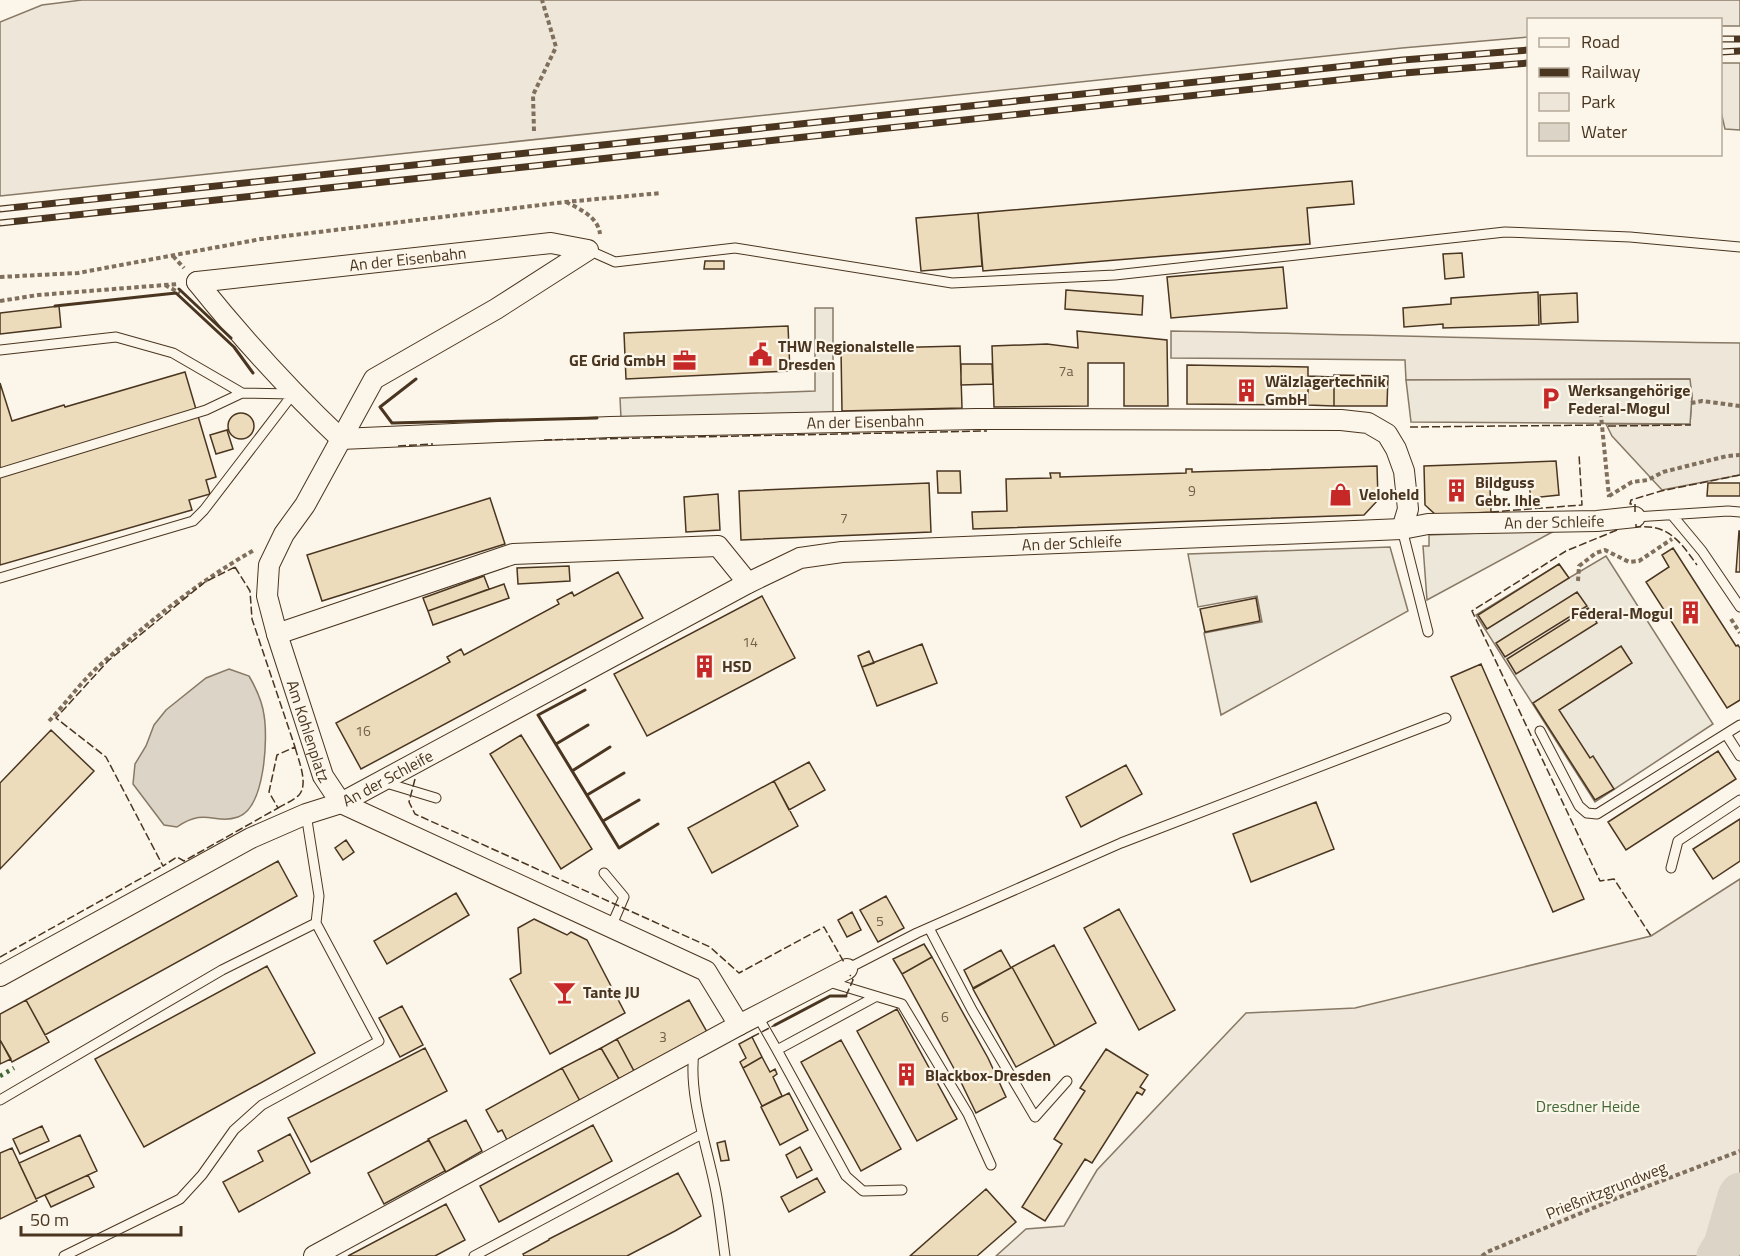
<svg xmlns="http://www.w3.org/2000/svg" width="1740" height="1256" font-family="'Titillium Web',sans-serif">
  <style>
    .green { fill: #ede6d9; stroke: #887966; stroke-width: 1.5 }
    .parking { fill: #ede7d9; stroke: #887966; stroke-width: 1.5 }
    .water { fill: #dcd4c6; stroke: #887966; stroke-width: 1.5 }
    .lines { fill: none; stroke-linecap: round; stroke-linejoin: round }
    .river { stroke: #dcd4c6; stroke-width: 39 }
    .building { fill: #ecdcbc; stroke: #4a3520; stroke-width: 1.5 }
    .service-casing { stroke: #4a3520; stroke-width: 11 }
    .minor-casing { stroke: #4a3520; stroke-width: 22 }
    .path { stroke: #7f6f5c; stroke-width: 4; stroke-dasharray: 4.5 3; stroke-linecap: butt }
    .service { stroke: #fbf6e9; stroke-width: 9 }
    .minor { stroke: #fbf6e9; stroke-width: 20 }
    .rail-casing { stroke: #4a3520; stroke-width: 7 }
    .rail { stroke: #fbf6e9; stroke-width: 4.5; stroke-dasharray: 14; stroke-linecap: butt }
    .hedge { stroke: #436837; stroke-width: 4.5; stroke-dasharray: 3 4.5; stroke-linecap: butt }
    .fence { stroke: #4a3520; stroke-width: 1.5; stroke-dasharray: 8 3; stroke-linecap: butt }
    .wall { stroke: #4a3520; stroke-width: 3 }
    .labels { text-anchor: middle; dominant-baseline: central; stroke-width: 4.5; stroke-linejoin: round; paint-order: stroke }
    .number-label { font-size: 14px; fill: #725f47 }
    .street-label { font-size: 16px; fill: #4a3520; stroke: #fbf6e9 }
    .poi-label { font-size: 16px; font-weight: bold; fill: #4a3520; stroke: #fbf6e9; text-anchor: start }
    .park-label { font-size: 16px; fill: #436837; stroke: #fbf6e9 }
  </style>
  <rect width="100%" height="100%" fill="#fbf6e9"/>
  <path class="green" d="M82,0H1740V26H1721L1720,20H1528V37L1402,48L0,196V22L42,5Z
    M1721,63H1740V130L1725,129L1721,112Z
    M1171,331C1361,334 1550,341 1740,343V475L1662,490L1612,436L1606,424H1690L1692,396L1689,379L1406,380L1405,360L1171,358Z
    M1740,879V1256H996L1026,1229L1064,1226L1097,1170L1246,1013L1355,1008L1651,936Z"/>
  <path class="parking" d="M815,308H833V415L621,418L620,398L815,391Z
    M1690,379L1692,396L1690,424L1411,422L1406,380Z
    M1556,530L1427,600L1423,546H1429V535Z
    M1390,547L1408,611L1221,715L1204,633L1262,622L1257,596L1198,607L1188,554Z
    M1606,556L1713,724L1595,802L1476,615L1559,564L1569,578Z"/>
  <path class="water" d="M229,669L249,676C256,688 262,700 264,715C268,738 265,808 238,817C214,825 206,807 177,827L164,825L133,784L135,764L146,746L154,725L166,710L206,678Z"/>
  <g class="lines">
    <path class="river" d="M1716,1256L1723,1245L1737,1196L1740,1192"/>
  </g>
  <path class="building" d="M1352,181L1354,204L1307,208L1310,244L983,271L978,213Z
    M978,213L982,266L921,271L916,218Z
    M1462,253L1464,277L1445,279L1443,254Z
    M705,261H724V269H704Z
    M1283,267L1287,308L1171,318L1167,277Z
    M1066,290L1143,296L1142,315L1065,309Z
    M1538,292L1539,325L1443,328V324L1404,327L1403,308L1451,304V298Z
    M1577,293L1578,322L1541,324L1540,295Z
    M59,306L61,327L0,334V313Z
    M788,326L790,371L626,379L624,333Z
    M1077,331L1167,340L1168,406H1124V363H1088V406L994,407L992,346L1047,344L1078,348Z
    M960,346L962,408L842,411L841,349Z
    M961,364H992L993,384L961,385Z
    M1187,365L1308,367V405L1187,404Z
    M185,372L216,477L206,480L210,494L189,500L192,510L0,565V383L12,421L64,405L65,407Z
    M1334,375L1388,376L1387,406H1334Z
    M1308,376L1334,377V406L1308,405Z
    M228 426a13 13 0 1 1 26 0a13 13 0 1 1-26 0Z
    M227,430L233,449L216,454L210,435Z
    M1556,461L1559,495L1531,498L1529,485L1490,487L1491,512L1436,515L1425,505L1424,466Z
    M1377,466L1378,500L1364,515L973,529L972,512L1007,511L1006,479L1051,478L1050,473H1060V477L1186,473V469H1192V472Z
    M937,471H960L961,493H938Z
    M929,483L931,532L741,540L739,491Z
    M1708,483H1740V496H1707Z
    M718,494L720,530L686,532L684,497Z
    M490,498L505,544L322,601L307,555Z
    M1739,531H1740V572H1736Z
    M1673,548L1736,646L1738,645L1740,648V700L1727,708L1646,582L1669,567L1662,555Z
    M1559,564L1569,578L1487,629L1478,615Z
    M569,566L570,581L518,584L517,568Z
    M618,572L643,618L361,769L336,723L450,662L447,657L461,649L464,655L559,604L557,600L572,592L574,596Z
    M484,576L489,589L428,611L423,598Z
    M504,584L509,598L433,625L428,611Z
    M1577,592L1587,606L1505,657L1496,643Z
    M762,596L795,658L647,736L614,674Z
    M1256,598L1260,621L1205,632L1200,609Z
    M1588,608L1597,623L1516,674L1507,659Z
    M922,644L937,683L877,706L862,667Z
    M1621,646L1632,663L1559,710L1590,758L1593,756L1614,789L1595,800L1533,703Z
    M869,651L874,663L862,667L858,656Z
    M1481,664L1584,899L1553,912L1451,677Z
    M51,730L94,771L0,869V783Z
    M521,735L592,849L561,869L490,754Z
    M1718,751L1736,779L1626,850L1608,822Z
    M809,762L825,790L789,810L774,781Z
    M1126,765L1142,794L1081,827L1066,797Z
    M774,781L798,826L712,873L688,828Z
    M1316,802L1334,849L1251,882L1233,834Z
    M1740,819V861L1713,879L1693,849Z
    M346,840L354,852L343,860L335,848Z
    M278,861L297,896L45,1035L26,1000Z
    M456,893L469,915L387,964L374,941Z
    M886,896L904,928L878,942L860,910Z
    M1119,909L1175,1010L1139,1030L1084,928Z
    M852,912L861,930L847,937L838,920Z
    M534,919L567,935L571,932L587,940L625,1013L550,1054L510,979L521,973L518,928Z
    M924,944L932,957L902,974L893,959Z
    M1054,945L1096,1023L1055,1046L1012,967Z
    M1001,950L1011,968L973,988L964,970Z
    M932,957L988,1058L1006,1097L976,1113L957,1074L902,974Z
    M267,966L315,1053L144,1147L95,1059Z
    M1012,967L1055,1046L1016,1067L973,989Z
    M26,1000L49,1042L12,1062L0,1040V1014Z
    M689,1000L707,1032L634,1071L617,1039Z
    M402,1006L423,1045L400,1057L379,1018Z
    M897,1009L957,1119L917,1141L857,1031Z
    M752,1037L762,1057L743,1068L740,1062L746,1058L739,1044Z
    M617,1039L634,1071L619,1079L601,1048Z
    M0,1040L11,1059L0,1064Z
    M841,1040L901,1149L861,1171L801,1062Z
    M425,1048L447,1091L311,1162L288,1118Z
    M601,1048L619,1079L580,1101L562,1068Z
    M1106,1049L1148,1075L1140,1087L1145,1090L1142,1095L1137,1092L1092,1163L1085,1159L1045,1221L1022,1207L1062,1144L1054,1139L1085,1091L1080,1088Z
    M762,1057L770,1072L775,1069L777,1074L773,1077L782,1096L762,1106L743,1068Z
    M562,1068L580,1101L507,1140L502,1130L498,1132L486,1110Z
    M789,1093L808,1130L780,1145L761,1107Z
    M466,1120L482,1151L446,1172L428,1139Z
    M593,1125L612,1161L499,1222L480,1186Z
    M42,1126L49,1141L20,1154L13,1139Z
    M290,1134L310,1173L239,1212L223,1182L263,1161L258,1151Z
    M80,1135L97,1171L36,1199L19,1163Z
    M429,1140L445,1171L384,1204L368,1173Z
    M725,1141L729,1160L721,1161L717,1143Z
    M800,1147L812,1170L797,1178L786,1155Z
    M12,1148L37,1201L0,1219V1153Z
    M678,1173L701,1216L675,1231L627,1256H524L523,1254L549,1240V1239Z
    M88,1175L94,1187L51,1207L45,1195Z
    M817,1178L825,1192L789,1212L781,1197Z
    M986,1189L1016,1222L977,1256H910Z
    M446,1204L465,1240L435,1256H348Z"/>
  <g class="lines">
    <defs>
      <path id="service" d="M588,250L615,262L735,248L952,283L1115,275L1505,232L1630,237L1740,247
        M0,350L116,337L173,353L242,393L293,394
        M0,473L206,410L242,393
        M1672,515L1702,551L1740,607
        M1635,517L1728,511L1740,512
        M1402,529L1428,632
        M0,578L193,521L204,510L293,394
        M1540,731L1579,806L1587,813L1597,814L1740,725
        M1726,734L1740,756
        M383,782L436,798
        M1671,868L1678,841L1740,800
        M604,873L624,897L611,927
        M929,928L972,1010L1035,1117L1067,1081
        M847,969L917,933L1121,843L1446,718
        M829,982L902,1004L968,1114L991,1165
        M757,1015L777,1050L875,997
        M777,1050L846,1176L863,1191L902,1190
        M694,1052C688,1096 708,1149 716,1192C720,1213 722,1235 725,1256
        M0,1100L222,970L316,923
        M64,1256L180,1199L202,1175L234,1130L262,1105L379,1041L316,923L319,896L306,814
        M474,1256L702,1134"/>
      <g id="minor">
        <path id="s1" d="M197,282C242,338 289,390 341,439L610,427L976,419L1341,420L1368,423L1387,434L1396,449L1404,471L1408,509L1402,529"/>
        <path id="s2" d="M197,282L551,243L588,250L496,309L374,379L305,505L284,534L269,565L267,596L277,634L323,776L341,803"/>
        <path d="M277,634L513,554L718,546L748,583"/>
        <path d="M341,803L706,971L739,1025"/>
        <path id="s3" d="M0,976L251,838L306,814L341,803L748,583L800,558L842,552L1402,529L1428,524L1597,521L1635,517"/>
        <path d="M314,1256L739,1025L847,969"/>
      </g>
    </defs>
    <use href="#service" class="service-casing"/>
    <use href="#minor" class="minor-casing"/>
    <path class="path" d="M534,131L533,95L556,47L542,0
      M566,202C580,209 598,217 600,234
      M173,256L184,268
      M0,277L78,273L261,239L565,202L661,193
      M165,285L180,293
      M0,301L38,295L178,284
      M1691,403L1702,401L1740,406
      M1600,405L1609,497
      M1609,496L1632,482L1648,480L1663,472L1727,456L1740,455
      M1578,581L1579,566L1596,553L1605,550L1629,562L1639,561L1672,539
      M1731,619L1740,633
      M49,721C66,703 81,682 99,666C147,623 198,582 254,550
      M1482,1256L1487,1252L1627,1194L1740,1151"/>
    <use href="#service" class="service"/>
    <use href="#minor" class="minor"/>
    <defs>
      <path id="rail" d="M1720,39H1740
        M1720,52L1740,51
        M0,209L1403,60L1528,50
        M0,223L1404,73L1528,63"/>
    </defs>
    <use href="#rail" class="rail-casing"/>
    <use href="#rail" class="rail"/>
    <path class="hedge" d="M0,1076L14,1068"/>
    <path class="fence" d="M1608,426L1691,425
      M1410,427L1601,425
      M544,440L987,431
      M398,446L433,444
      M1491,512L1582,505L1579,454
      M1635,512V504H1630L1631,500L1661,491L1740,475
      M1636,524V527C1668,524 1679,540 1697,565
      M1617,530L1566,551L1472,611L1600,881L1614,879L1651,936
      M235,567L250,591L252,619L295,747L277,755L269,792L278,808L184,861L177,857L163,866L106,757L56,718L108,661L205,582Z
      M415,779L409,802L415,814L710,947L739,973L824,927L845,964
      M278,808C285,804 294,800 299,795C309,784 298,759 295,747
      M0,957L163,866
      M846,996L853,980L850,975
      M752,1037L775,1025"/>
    <path class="wall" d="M179,289L231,338
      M55,306L176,293L234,347L253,373
      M416,379L380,407L392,423L597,418
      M585,690L538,715L619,848L658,824
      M556,744L588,725
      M572,771L610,747
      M587,795L624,773
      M603,821L639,800
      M775,1025L830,996H846"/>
  </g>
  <defs>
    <symbol id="civic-bare" viewBox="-9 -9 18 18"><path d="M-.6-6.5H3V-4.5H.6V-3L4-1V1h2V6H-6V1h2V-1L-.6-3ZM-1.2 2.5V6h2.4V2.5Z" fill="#c62828" stroke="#fbf6e9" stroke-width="2.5" paint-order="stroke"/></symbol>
    <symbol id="office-bare" viewBox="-9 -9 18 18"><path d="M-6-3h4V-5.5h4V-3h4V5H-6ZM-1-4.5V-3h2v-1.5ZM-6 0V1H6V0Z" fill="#c62828" stroke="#fbf6e9" stroke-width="2.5" paint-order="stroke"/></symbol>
    <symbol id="building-bare" viewBox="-9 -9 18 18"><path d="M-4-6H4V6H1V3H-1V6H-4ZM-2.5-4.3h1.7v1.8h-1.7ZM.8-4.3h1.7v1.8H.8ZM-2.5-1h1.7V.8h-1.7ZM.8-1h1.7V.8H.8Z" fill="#c62828" stroke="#fbf6e9" stroke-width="2.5" paint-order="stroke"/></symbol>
    <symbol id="parking-bare" viewBox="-9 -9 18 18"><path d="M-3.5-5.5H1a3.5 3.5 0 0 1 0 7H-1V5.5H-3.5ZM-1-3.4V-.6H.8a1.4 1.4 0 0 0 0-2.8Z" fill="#c62828" stroke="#fbf6e9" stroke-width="2.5" paint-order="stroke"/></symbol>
    <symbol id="shop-bare" viewBox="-9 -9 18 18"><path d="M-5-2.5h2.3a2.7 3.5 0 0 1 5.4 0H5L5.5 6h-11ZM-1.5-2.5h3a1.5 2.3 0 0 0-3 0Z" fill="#c62828" stroke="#fbf6e9" stroke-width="2.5" paint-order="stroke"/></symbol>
    <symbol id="bar-bare" viewBox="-9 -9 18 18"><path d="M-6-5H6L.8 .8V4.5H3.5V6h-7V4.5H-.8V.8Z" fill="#c62828" stroke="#fbf6e9" stroke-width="2.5" paint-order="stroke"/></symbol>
  </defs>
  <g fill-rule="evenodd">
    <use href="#civic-bare" x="744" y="338" width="33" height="33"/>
    <use href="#office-bare" x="668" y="344" width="33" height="33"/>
    <use href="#building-bare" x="1230" y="374" width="33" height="33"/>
    <use href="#parking-bare" x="1534" y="382" width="33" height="33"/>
    <use href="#building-bare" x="1440" y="474" width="33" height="33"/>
    <use href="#shop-bare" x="1324" y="478" width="33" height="33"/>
    <use href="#building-bare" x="1674" y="596" width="33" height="33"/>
    <use href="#building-bare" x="688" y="650" width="33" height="33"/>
    <use href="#bar-bare" x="548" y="976" width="33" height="33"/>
    <use href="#building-bare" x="890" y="1058" width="33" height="33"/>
  </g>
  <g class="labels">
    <g class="number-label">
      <text x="1066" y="370">7a</text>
      <text x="1192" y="490">9</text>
      <text x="844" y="517">7</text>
      <text x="750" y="641">14</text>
      <text x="363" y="730">16</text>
      <text x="880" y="920">5</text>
      <text x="945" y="1016">6</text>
      <text x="663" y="1036">3</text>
    </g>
    <g class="street-label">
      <text stroke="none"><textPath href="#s2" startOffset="212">An der Eisenbahn</textPath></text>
      <text stroke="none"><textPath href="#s1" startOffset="738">An der Eisenbahn</textPath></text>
      <text stroke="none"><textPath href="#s3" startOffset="1659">An der Schleife</textPath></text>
      <text stroke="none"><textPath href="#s3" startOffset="1176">An der Schleife</textPath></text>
      <text stroke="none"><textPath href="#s2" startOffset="1030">Am Kohlenplatz</textPath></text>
      <text stroke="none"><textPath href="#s3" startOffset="436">An der Schleife</textPath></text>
      <text transform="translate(1606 1190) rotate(-22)">Prießnitzgrundweg</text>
    </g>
    <g class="poi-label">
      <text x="778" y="346">THW Regionalstelle<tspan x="778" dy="18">Dresden</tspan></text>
      <text x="666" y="360" text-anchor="end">GE Grid GmbH</text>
      <text x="1265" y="381">Wälzlagertechnik<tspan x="1265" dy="18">GmbH</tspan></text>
      <text x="1568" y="390">Werksangehörige<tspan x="1568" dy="18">Federal-Mogul</tspan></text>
      <text x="1475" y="482">Bildguss<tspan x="1475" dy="18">Gebr. Ihle</tspan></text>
      <text x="1359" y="494">Veloheld</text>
      <text x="1673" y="613" text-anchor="end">Federal-Mogul</text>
      <text x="722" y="666">HSD</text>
      <text x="583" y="992">Tante JU</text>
      <text x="925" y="1075">Blackbox-Dresden</text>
    </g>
    <g class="park-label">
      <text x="1588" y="1106">Dresdner Heide</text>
    </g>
  </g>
  <rect x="1527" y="18" width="195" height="138" fill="#fbf6e9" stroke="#b4a999" stroke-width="1.5"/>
  <rect x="1539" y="38" width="30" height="9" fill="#fbf6e9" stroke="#b4a999" stroke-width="1.5"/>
  <text x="1581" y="48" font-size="18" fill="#4a3520">Road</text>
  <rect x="1539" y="68" width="30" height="9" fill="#4a3520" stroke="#b4a999" stroke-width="1.5"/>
  <text x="1581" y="78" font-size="18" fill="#4a3520">Railway</text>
  <rect x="1539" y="93" width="30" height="18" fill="#ede6d9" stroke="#b4a999" stroke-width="1.5"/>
  <text x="1581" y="108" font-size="18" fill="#4a3520">Park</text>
  <rect x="1539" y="123" width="30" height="18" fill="#dcd4c6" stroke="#b4a999" stroke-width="1.5"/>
  <text x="1581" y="138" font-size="18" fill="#4a3520">Water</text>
  <path d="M21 1226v9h160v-9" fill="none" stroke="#4a3520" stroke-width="3"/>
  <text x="30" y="1226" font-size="18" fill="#4a3520" stroke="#fbf6e9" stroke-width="4.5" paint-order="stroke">50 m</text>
</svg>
